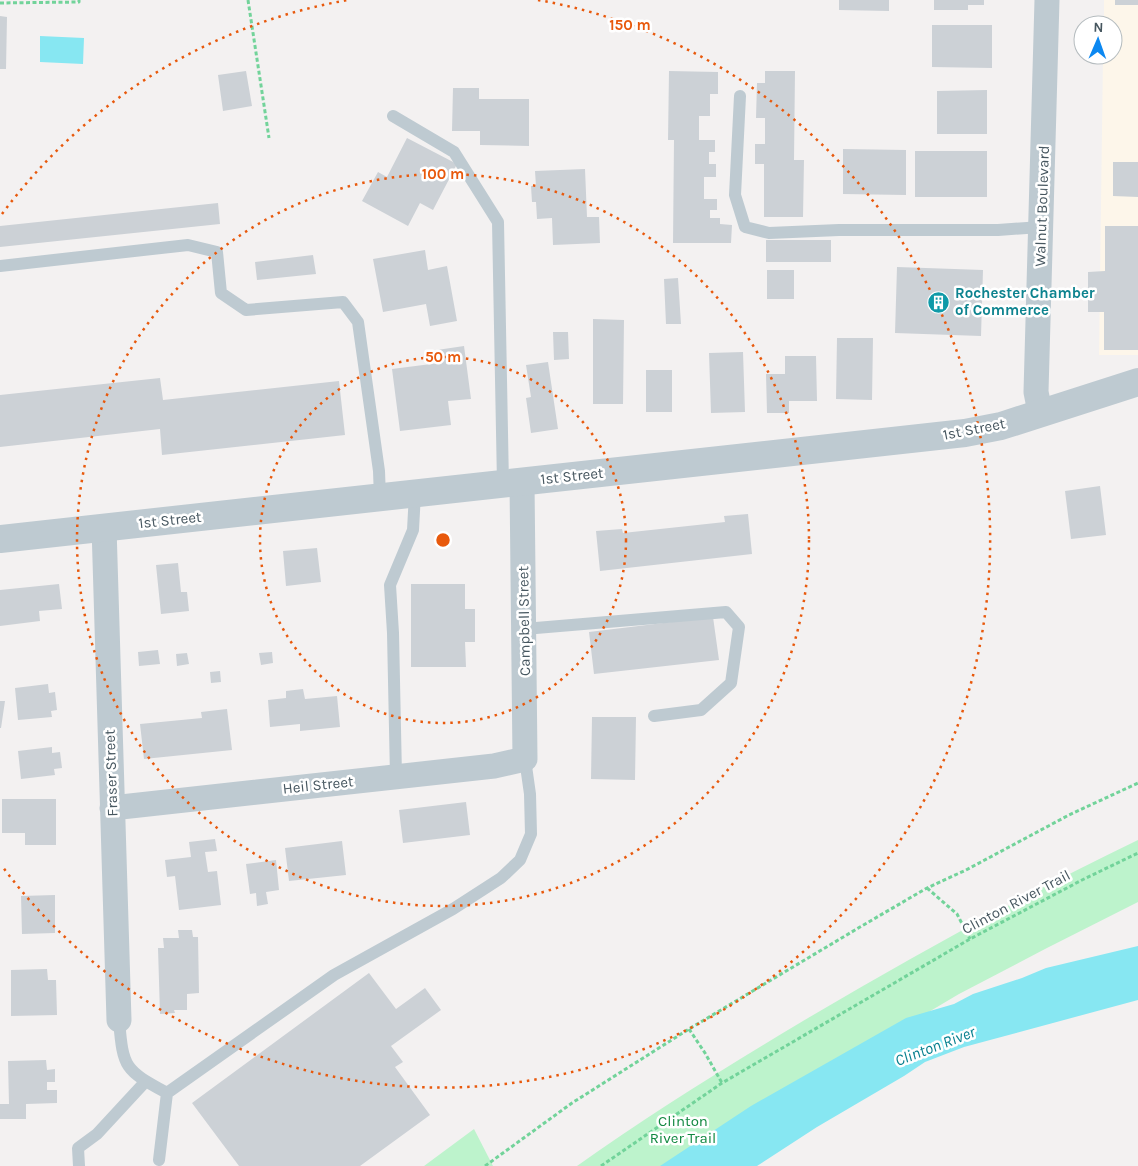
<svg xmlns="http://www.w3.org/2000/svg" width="1138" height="1166" font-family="Karla,sans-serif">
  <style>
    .commercial { fill: #fdf6ea }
    .green { fill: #bdf3cc }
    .water { fill: #87e7f2 }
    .building { fill: #ccd1d6 }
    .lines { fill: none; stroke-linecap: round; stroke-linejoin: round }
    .path { stroke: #72d39a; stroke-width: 3; stroke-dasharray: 4 2.5; stroke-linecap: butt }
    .service { stroke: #becad1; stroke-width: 12 }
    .minor { stroke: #becad1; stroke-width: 25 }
    .tertiary { stroke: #becad1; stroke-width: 28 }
    .ring { fill: none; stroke: #e8590c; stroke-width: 2.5; stroke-dasharray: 2.5 5 }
    .labels { text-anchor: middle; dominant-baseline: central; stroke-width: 5; stroke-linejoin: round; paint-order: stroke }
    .street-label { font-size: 15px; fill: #475760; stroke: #fff }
    .culture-label { font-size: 15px; font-weight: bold; fill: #0d838f; stroke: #fff; text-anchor: start }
    .park-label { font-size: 15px; fill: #118840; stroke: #fff }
    .water-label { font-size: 16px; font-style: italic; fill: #067f8e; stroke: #fff }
    .centre { fill: #e8590c; stroke: #fff; stroke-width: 2.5 }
    .ring-label { font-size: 15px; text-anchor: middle; font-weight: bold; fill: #e8590c; stroke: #fff; stroke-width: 5; stroke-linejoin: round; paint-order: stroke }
  </style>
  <rect width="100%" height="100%" fill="#f3f1f1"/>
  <path class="commercial" d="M1104,0H1138V355H1099L1103,55H1113V25H1104Z"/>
  <path class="green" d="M1138,840V902L1045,949L959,994L900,1029L679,1166H577C650,1114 726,1067 803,1021C912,956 1024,895 1138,840Z
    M474,1129L493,1166H424Z"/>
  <path class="water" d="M40,36L84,38L83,64L40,62Z
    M1138,946V1000L964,1047L925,1062L904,1076L817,1127L757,1166H660L751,1106L906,1018L954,1004L973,994L1022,978L1046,968Z"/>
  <path class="building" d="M839,0H889V11L839,10Z
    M934,0H984V5H968V10H934Z
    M1115,0H1138V5H1115Z
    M0,16L7,17L6,69H0Z
    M932,25H992V68L932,67Z
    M246,71L252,106L223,111L218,75Z
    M669,71L718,72V94H710V116H699V140H715V152H709V164H716V177H704V199H717V210H710V218H720V224L732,225L731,243H673L674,140H668Z
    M765,71H795L794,160H804L803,217H764V164H755V144H765V118H756L757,83H765Z
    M453,88H479V99H529V146L480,145V131H452Z
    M987,90V134H937V91Z
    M407,138L457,164L433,210L420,203L408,226L362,201L378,172L387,177Z
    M843,149L906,150V195L843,194Z
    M915,151H987V197H915Z
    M1113,162H1138V197L1113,196Z
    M585,169L587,217H599L600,243L553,245L552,218L537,219L536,202H532L531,186H536L535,171Z
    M218,203L220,224L0,247V226Z
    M1105,226H1138V350H1104V312H1088V272L1105,271Z
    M766,240H831V262H766Z
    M425,250L428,270L447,266L457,321L430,326L426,304L383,312L373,259Z
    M313,255L316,274L257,280L255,262Z
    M897,267L983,270L981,336L895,333Z
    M767,270H794V299H767Z
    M678,278L681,324H666L664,279Z
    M593,319L624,320L623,404H593Z
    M553,332H568L569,359L554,360Z
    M837,338H873L872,400L836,399Z
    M464,346L471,399L448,401L451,425L400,431L392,369L439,363L437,350Z
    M743,352L745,412L711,413L709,353Z
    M785,356H816L817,401H789V413H767L766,374H785Z
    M548,362L558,429L531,433L526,398L531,397L526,365Z
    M646,370H672V412H646Z
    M160,378L163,400L339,381L345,435L162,455L160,429L0,447V395Z
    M1100,486L1106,535L1071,539L1065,491Z
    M748,514L752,554L600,571L596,531L622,529L623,533L725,522L724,516Z
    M317,548L321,582L286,586L283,551Z
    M178,563L181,592H187L189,611L161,614L156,565Z
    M59,584L62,609L39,611L40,621L0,626V590Z
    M411,584H465V609H475V642H465L466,667H411Z
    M713,617L719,660L594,674L589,632Z
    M158,650L160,664L139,666L138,652Z
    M272,652L273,663L261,665L259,653Z
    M187,653L189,664L177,666L176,654Z
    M220,671L221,682L211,683L210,672Z
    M48,684L49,693L55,692L57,710L51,711L52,717L18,720L15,688Z
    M303,689L305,699L337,696L340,727L300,731V724L270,727L268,700L286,698V691Z
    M0,701H5L1,728H0Z
    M227,709L232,750L144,759L140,724L202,718L201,712Z
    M592,717H636L635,780L591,779Z
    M52,747V753L60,752L62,768L54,769L55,775L21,779L18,751Z
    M2,799H56V845H25V833H2Z
    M466,802L470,835L403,843L399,810Z
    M215,839L217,851L205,852L208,872L217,871L221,905L179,910L175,876L167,877L165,860L191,857L189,842Z
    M342,841L346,875L289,881L285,848Z
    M276,860L279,890L266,892L268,904L257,906L256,893L250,894L246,864Z
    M55,895V933L22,934L21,896Z
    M178,930H192L193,937H198L199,993L187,994V1010H174L175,1013L160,1014L158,948H164L163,938H179Z
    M47,969L48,980H56L57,1015L11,1016V970Z
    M369,973L396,1009L425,988L441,1010L391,1046L403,1062L395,1067L430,1115L360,1166H239L192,1103Z
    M46,1060L47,1070L55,1069V1082H47V1090H57V1103L26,1104V1119H0V1104H9L8,1061Z"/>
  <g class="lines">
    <path class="path" d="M248,0L269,138
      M0,3L79,2V0
      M927,888L957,914L970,939
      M689,1029L705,1053L722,1083
      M485,1166L572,1103L689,1029L860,927L927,888L966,870L1069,815L1138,783
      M601,1166L722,1083L970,939L1082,880L1138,853"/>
    <path class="service" d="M740,96L735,195L745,227L769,233L839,230H998L1041,227
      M393,116L454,152L498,222L503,484
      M0,266L188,245L217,252L221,293L246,310L343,302L358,322L379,471L380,498
      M524,629L726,612L739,627L731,683L701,710L654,716
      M396,776L393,633L390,585L413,530L415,493
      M119,1020C123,1069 125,1070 167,1093
      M159,1160L167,1093L334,975L453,909L501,878L520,860L531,834L530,794L525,759
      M79,1166L78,1148L97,1134L146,1081"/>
    <path class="minor" d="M1040,412L1036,392L1047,0
      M104,527L119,1020
      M112,808L494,766L525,759L522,482"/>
    <path class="tertiary" d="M0,539L965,433L1001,426L1138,382"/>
  </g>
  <g class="ring">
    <circle cx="443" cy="540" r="183"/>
    <circle cx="443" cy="540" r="366"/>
    <path d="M2 214A548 548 0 0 1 348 0M538 0A548 548 0 1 1 2 866"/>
  </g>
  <defs>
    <symbol id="building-disc" viewBox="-11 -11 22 22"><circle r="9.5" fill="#0f9aa8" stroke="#fff"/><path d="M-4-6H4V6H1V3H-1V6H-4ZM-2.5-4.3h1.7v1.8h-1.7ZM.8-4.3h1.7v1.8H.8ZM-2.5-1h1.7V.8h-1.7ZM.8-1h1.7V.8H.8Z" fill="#fff"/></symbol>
  </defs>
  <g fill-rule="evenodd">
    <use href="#building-disc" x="926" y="290" width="25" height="25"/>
  </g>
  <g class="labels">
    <g class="street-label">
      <text transform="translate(1042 206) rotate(-88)">Walnut Boulevard</text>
      <text transform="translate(974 429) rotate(-11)">1st Street</text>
      <text transform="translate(572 476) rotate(-6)">1st Street</text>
      <text transform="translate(170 520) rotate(-6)">1st Street</text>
      <text transform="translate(524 621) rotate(-91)">Campbell Street</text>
      <text transform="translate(111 773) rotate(-92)">Fraser Street</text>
      <text transform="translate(318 785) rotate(-6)">Heil Street</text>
      <text transform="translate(1016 902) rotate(-28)">Clinton River Trail</text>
    </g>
    <g class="culture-label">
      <text x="955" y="293">Rochester Chamber<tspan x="955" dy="17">of Commerce</tspan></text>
    </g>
    <g class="park-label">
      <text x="683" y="1121">Clinton<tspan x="683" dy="17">River Trail</tspan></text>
    </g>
    <g class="water-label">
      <text transform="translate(935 1046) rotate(-21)">Clinton River</text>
    </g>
  </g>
  <circle cx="443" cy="540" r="8" class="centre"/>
  <g class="ring-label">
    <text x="630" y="30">150 m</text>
    <text x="443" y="179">100 m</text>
    <text x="443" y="362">50 m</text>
  </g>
  <g transform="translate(1098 40) rotate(2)"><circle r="24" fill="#ffffff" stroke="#b5bcbf"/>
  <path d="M0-4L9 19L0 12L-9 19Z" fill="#0c88f1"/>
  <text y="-8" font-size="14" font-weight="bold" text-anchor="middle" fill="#475760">N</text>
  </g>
</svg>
